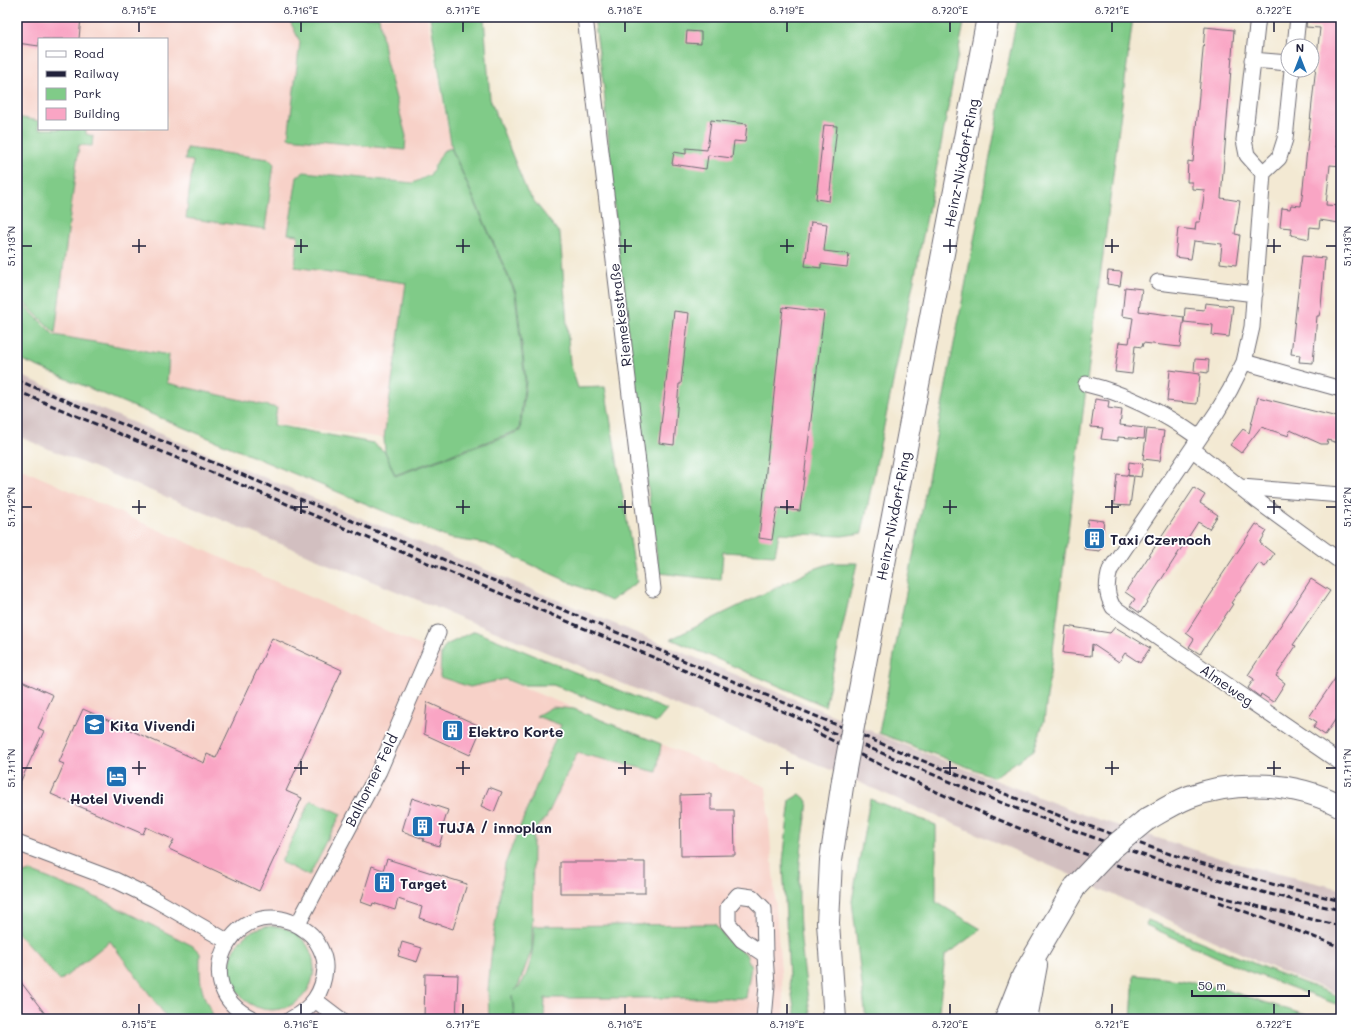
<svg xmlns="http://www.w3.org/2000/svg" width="1358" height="1036" font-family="Mali,sans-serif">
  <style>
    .built { fill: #f7d1c8; fill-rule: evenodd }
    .industrial { fill: #d2bfc0 }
    .green { fill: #80cb88; stroke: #517662 }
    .building { fill: #f9a5c4 }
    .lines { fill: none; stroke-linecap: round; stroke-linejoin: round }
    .street-casing { stroke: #6b6870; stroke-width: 17 }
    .secondary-casing { stroke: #6b6870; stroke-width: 24 }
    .street { stroke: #fff; stroke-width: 15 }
    .secondary { stroke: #fff; stroke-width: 22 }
    .rail { stroke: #22223b; stroke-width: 3; stroke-dasharray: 6 3; stroke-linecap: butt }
    .secondary-bridge-casing { stroke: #6b6870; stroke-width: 24; stroke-linecap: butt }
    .secondary-bridge { stroke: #fff; stroke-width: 22 }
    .ticks { fill: none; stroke: #22223b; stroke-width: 1.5 }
    .labels { text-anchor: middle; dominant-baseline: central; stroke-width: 3.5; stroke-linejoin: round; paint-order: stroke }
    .street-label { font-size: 14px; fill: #22223b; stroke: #fff }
    .poi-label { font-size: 14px; font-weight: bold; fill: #22223b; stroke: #fff; text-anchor: start }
    .neatline { fill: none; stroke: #22223b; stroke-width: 1.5 }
    .ticks-label { font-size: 10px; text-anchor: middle; fill: #22223b }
  </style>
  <rect width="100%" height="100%" fill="#fff"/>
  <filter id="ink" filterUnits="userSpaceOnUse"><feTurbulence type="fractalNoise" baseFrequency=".025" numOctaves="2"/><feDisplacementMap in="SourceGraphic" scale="8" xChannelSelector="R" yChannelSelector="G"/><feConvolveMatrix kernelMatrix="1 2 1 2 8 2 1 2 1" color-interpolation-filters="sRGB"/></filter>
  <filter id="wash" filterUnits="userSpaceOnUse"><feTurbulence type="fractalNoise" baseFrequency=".012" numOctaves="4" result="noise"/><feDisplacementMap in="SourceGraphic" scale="16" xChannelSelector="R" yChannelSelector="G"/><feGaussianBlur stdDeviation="0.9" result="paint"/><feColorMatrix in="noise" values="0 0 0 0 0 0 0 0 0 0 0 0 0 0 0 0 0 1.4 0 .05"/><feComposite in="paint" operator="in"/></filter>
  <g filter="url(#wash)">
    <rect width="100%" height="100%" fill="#f3e9d3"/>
    <path class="built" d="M17,17H288L300,42L288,138L404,149L406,136L386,61L379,17H427L451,148L442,151L429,174L413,182L304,171L297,176L288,233L298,235L295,267L406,283L384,438L276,424L277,408L167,383L169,354L55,335L79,144L92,146L93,136L86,134V129H167V39H39V121L17,117Z
      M17,467L407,640L766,787L785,1019H544V998H746V954L729,942L715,924L534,926V950L521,985L512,993L515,1019H214L210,1007L204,997L200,977V953L100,899L30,871L17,875ZM229,970L312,981L307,992L294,1005L266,1010L254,1007L239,996L232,984Z
      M17,933L60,981L110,941L168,1019H17Z"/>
    <path class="industrial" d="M17,374L909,747L1085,815L1239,864L1341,889V995L1277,970L1064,872L792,753L17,436Z"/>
    <path class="green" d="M288,17H379L386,61L406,136L405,150L288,138L300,42Z
      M430,17H484L490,99L527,192L560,234L570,363L578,388L605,387L637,582L611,601L486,544L448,538L17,358V298L54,335L169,355L167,383L277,408L274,425L373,443L385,452L395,476L520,431L526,381L516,293L452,149Z
      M594,17H965L932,192L862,533L842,536L779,533L775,555L723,552L721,580L659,573L619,262L604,89Z
      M1017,17H1133L1044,721L1034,750L994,777L879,733Z
      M17,117L39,121V129H86V134L93,136L92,146L79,145L55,333L17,296Z
      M187,148L269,159L274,164L265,229L186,218L193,161L185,160Z
      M451,148L515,293L525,380L519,430L395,475L385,451L384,438L406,283L295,267L298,235L288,234L297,177L304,172L413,183L430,175L443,151Z
      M832,563H857L825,706L671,639L814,569Z
      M475,631L667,710L656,723L553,685H520L505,679L470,687L440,677L441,653L446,645Z
      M552,707L574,709L661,744L657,772L577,753L546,818L533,832L532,949L519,984L514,991C531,979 534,945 534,926L715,924L729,942L746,954L751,967L746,998H545L544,1019H515L512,995L514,1019H489L488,990L493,937L505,864L561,725L536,716Z
      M800,794L808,801C806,821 802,841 800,862C796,914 803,967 811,1019H796L789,977L783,862L790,800Z
      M870,799L936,825V902L981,929L945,956L938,1019H866L852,901Z
      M311,800L341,814L309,876L281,862Z
      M30,871L100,899L193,946L200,953C200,967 199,982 204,996C207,1004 212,1011 214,1019H168L110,941L60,981L17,933V875Z
      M1148,920L1275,972L1341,997V1006L1245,970L1146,925Z
      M230 968a42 42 0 1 1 84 0a42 42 0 1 1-84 0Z
      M1134,975L1181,980L1220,988L1318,1019H1131Z"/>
    <g id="blocks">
      <path class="building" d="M17,17H81L79,39H39V46L17,43Z
        M1307,17H1341V106L1337,146H1341V166L1330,165L1326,205L1341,206L1339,223L1320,220L1319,228L1310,227L1309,239L1291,235L1292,228L1280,227L1282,208L1290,209L1291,205L1301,206L1320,28L1306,27Z
        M1205,27L1234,30L1221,198L1240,201L1235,234L1240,235L1236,265L1220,263L1222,244L1194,241L1191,259L1175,257L1178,228L1195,230L1196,222H1200L1205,190L1192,189V182H1187L1188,161L1193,162Z
        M687,31L701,32V44L686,43Z
        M711,120L747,124L745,142L734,141L732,158L708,155L706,169L672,164L674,152L686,154V148L707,150Z
        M824,125L837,126L829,201L816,199Z
        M811,222L827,224L824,251L849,254L847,267L821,264V268L805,266Z
        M1302,256L1325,258L1321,307L1319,316H1317L1313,363L1299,362L1300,355L1291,354Z
        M1108,271L1122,272L1120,286L1107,284Z
        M1125,287L1142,289L1139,311L1184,317L1180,347L1143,343L1142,347L1135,346L1132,374L1115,372L1119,342L1129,343L1133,318L1122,316Z
        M1205,303L1233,306L1229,337L1212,335L1213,325L1184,322L1185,308L1204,310Z
        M783,307L824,312L800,511L777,508L772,540L759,538Z
        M674,311L689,313L681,384H679L674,445L659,443Z
        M1195,359L1209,360L1208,373L1194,371Z
        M1170,370L1200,374L1197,404L1167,401Z
        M1258,397L1341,418V444L1328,440L1327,444H1321L1290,430L1289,436L1261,427L1241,453L1230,445L1243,429L1249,433Z
        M1095,399L1109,401L1108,408L1122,410L1120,425L1145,428L1144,439L1118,437V441L1101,439L1103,428L1091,427Z
        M1147,429L1164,431L1160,461L1143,459Z
        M1129,462L1143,464L1141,477L1134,476L1130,506L1114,505L1117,474L1133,476H1128Z
        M1194,488L1205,495L1200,503L1218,515L1209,529L1198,522L1140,613L1130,606L1135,599L1125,592Z
        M1088,519L1104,521L1100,551L1084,549Z
        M1256,524L1267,531L1260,543L1274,554L1265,567L1259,563L1231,603L1233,604L1200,654L1189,647L1194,639L1186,633L1213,591L1212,590Z
        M1311,579L1330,591L1293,645L1296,646L1276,676L1285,683L1273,702L1261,694L1260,697L1248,688L1254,679L1248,675Z
        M1066,626L1110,633L1115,627L1150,648L1140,663L1125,653L1119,662L1092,644L1091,656L1063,653Z
        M272,638L342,670L286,791L302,798L259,891L169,849L174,840L146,827L143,834L51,794L64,764L59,762L83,709L204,763L207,754L216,758Z
        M1341,670V711L1325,735L1313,727L1317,722L1309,717Z
        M17,679L53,695L38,728L44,731L17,789Z
        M427,702L482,727L470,755L424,734Z
        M489,787L502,792L494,812L481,806Z
        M711,794V810H734L735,855L681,856L680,795Z
        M412,798L448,810L441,832L443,833L439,846L423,841L424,839L402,831Z
        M387,859L467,884L453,929L419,918L422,907L398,899L395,910L373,903L372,906L361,902L372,866L383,870Z
        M560,862H645V893H560Z
        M402,942L422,948L417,962L398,956Z
        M425,974L458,975L456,1019H424Z
        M17,977L49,1019H17Z"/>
    </g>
  </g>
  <g filter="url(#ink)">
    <use href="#blocks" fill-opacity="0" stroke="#6b6870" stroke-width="1"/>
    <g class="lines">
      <defs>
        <path id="street" d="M585,17L653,589
          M1258,17L1244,140L1247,155L1263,173
          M1295,46L1298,17
          M1252,60L1288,63
          M1292,70L1285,139L1279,158L1263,173L1252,327L1244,362L1230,390L1217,412L1110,570C1106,584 1106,594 1113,607L1341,763
          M1158,282L1255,294
          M1244,362L1341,389
          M1086,384C1128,394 1164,413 1199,438
          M1192,449L1259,502L1341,562
          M1241,487L1341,495
          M17,843L115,880L154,899L227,941
          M298,924L379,771L438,633
          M315,1000L340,1019
          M253,1019C178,983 243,881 308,932C317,939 326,956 325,969C323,993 312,1008 291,1019
          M764,1019L767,985L765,955L764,909L752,897L738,895L728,907V923L742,940L765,955"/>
        <path id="secondary" d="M854,721L988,17
          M1146,820C1160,812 1174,803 1189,797C1237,779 1296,782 1341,806
          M835,1019L828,923L831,860L843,780
          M1006,1019L1023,976L1075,887
          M1026,1019L1036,965"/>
      </defs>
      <use href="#street" class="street-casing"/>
      <use href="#secondary" class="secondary-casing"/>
      <use href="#street" class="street"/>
      <use href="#secondary" class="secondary"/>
      <path class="rail" d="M17,380L906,754L1060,816L1170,854L1272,884L1341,901
        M17,391L982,795C1076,832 1172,868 1270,894C1293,900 1317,905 1341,910
        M812,730C908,780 1006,827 1108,862C1184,889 1262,908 1341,926
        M1219,902L1341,947"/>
      <defs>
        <path id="secondary-bridge" d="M843,780L854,721
          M1075,887L1112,848L1146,820"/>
      </defs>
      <use href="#secondary-bridge" class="secondary-bridge-casing"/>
      <use href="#secondary-bridge" class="secondary-bridge"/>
    </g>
  </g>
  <path class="ticks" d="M139,22V32M301,22V32M463,22V32M625,22V32M787,22V32M950,22V32M1112,22V32M1274,22V32M139,239V253M301,239V253M463,239V253M625,239V253M787,239V253M950,239V253M1112,239V253M1274,239V253M22,246H32M132,246H146M294,246H308M456,246H470M618,246H632M780,246H794M943,246H957M1105,246H1119M1267,246H1281M1326,246H1336M139,500V514M301,500V514M463,500V514M625,500V514M787,500V514M950,500V514M1112,500V514M1274,500V514M22,507H32M132,507H146M294,507H308M456,507H470M618,507H632M780,507H794M943,507H957M1105,507H1119M1267,507H1281M1326,507H1336M139,761V775M301,761V775M463,761V775M625,761V775M787,761V775M950,761V775M1112,761V775M1274,761V775M22,768H32M132,768H146M294,768H308M456,768H470M618,768H632M780,768H794M943,768H957M1105,768H1119M1267,768H1281M1326,768H1336M139,1004V1014M301,1004V1014M463,1004V1014M625,1004V1014M787,1004V1014M950,1004V1014M1112,1004V1014M1274,1004V1014"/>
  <defs>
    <symbol id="building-square" viewBox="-11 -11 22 22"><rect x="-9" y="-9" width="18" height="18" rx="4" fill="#1f6fb2" stroke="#fff"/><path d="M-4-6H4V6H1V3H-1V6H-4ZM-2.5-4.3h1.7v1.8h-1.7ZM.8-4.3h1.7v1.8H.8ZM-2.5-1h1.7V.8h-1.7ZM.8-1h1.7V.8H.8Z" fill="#fff"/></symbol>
    <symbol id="school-square" viewBox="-11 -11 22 22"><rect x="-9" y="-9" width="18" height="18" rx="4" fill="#1f6fb2" stroke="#fff"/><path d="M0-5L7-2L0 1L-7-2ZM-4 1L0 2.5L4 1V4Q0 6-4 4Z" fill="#fff"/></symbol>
    <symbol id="hotel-square" viewBox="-11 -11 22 22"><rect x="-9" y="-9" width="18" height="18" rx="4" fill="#1f6fb2" stroke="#fff"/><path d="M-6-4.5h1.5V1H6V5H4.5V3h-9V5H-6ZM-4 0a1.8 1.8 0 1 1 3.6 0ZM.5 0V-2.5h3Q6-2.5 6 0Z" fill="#fff"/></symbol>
  </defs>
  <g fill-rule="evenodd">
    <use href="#building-square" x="1082" y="526" width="25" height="25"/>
    <use href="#school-square" x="82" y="712" width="25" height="25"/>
    <use href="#building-square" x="440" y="718" width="25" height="25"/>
    <use href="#hotel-square" x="104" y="764" width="25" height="25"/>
    <use href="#building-square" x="410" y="814" width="25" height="25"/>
    <use href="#building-square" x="372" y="870" width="25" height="25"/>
  </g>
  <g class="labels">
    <g class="street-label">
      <text transform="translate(961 163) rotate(-79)">Heinz-Nixdorf-Ring</text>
      <text transform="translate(620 315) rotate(-97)">Riemekestraße</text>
      <text transform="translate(893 516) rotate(-79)">Heinz-Nixdorf-Ring</text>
      <text transform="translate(1227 685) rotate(35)">Almeweg</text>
      <text transform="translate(371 780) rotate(-64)">Balhorner Feld</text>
    </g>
    <g class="poi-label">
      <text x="1110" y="539">Taxi Czernoch</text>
      <text x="110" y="725">Kita Vivendi</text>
      <text x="468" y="731">Elektro Korte</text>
      <text x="117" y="798" text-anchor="middle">Hotel Vivendi</text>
      <text x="438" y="827">TUJA / innoplan</text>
      <text x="400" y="883">Target</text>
    </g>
  </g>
  <rect width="1358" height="1036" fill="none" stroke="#fff" stroke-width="44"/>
  <rect x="38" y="38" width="130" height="92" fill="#ffffff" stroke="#a7a7b1"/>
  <rect x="46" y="51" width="20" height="6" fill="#ffffff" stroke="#a7a7b1"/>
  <text x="74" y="58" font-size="12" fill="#22223b">Road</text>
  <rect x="46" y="71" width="20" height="6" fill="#22223b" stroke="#a7a7b1"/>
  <text x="74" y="78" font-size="12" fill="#22223b">Railway</text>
  <rect x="46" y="88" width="20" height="12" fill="#80cb88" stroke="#a7a7b1"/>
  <text x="74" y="98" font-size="12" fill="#22223b">Park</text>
  <rect x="46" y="108" width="20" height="12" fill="#f9a5c4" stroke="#a7a7b1"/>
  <text x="74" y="118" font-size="12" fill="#22223b">Building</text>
  <g transform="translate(1300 58)"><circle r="19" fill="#ffffff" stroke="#a7a7b1"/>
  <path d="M0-3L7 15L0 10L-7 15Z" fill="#1f6fb2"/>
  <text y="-6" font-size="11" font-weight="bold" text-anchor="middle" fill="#22223b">N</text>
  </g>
  <path d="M1192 990v6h117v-6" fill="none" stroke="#22223b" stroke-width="2"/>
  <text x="1198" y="990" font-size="12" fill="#22223b" stroke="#ffffff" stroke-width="3" paint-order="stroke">50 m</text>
  <rect x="22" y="22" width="1314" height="992" class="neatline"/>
  <g class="ticks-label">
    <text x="139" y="14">8.715°E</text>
    <text x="301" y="14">8.716°E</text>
    <text x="463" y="14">8.717°E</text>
    <text x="625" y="14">8.718°E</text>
    <text x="787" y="14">8.719°E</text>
    <text x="950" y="14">8.720°E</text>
    <text x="1112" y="14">8.721°E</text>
    <text x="1274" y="14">8.722°E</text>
    <text transform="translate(11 246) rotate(-90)" y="4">51.713°N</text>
    <text transform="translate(1347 246) rotate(-90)" y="4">51.713°N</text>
    <text transform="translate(11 507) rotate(-90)" y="4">51.712°N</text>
    <text transform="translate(1347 507) rotate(-90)" y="4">51.712°N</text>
    <text transform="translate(11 768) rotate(-90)" y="4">51.711°N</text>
    <text transform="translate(1347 768) rotate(-90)" y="4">51.711°N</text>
    <text x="139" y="1028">8.715°E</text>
    <text x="301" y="1028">8.716°E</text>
    <text x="463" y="1028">8.717°E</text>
    <text x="625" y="1028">8.718°E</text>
    <text x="787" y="1028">8.719°E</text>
    <text x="950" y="1028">8.720°E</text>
    <text x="1112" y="1028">8.721°E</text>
    <text x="1274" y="1028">8.722°E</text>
  </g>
</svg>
